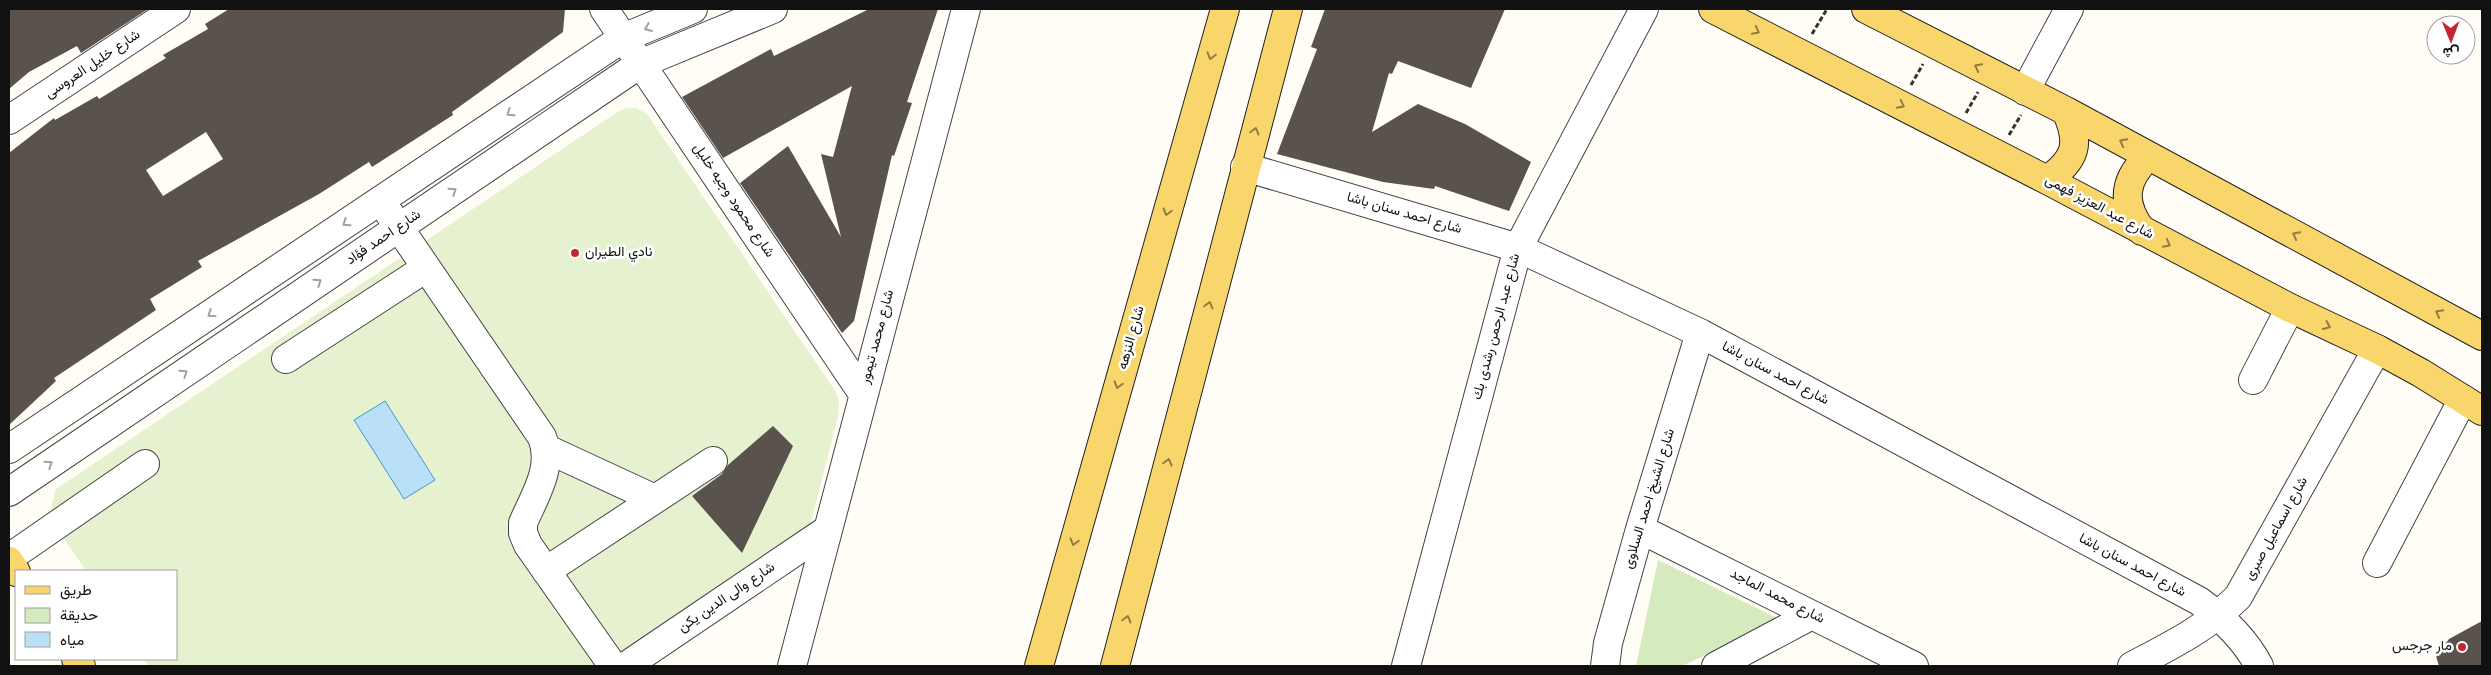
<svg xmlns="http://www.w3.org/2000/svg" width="2491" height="675" font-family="Georgia,Vazirmatn,serif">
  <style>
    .green { fill: #d5ebbd }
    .pitch { fill: #e6f2cf }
    .water { fill: #b9e0f7; stroke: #3f96cf }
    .building { fill: #5a524d; fill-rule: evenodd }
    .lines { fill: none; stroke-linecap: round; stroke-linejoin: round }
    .minor-casing { stroke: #444; stroke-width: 30 }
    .major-casing { stroke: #222; stroke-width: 30 }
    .path { stroke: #333; stroke-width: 3; stroke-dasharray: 5 2.5; stroke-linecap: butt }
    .minor { stroke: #fff; stroke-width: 28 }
    .major { stroke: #f9d66b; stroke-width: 28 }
    .oneway { stroke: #a0a0a0 }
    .oneway2 { stroke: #917d42 }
    .poi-dot { fill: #c4262e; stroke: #fff; stroke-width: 2 }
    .labels { text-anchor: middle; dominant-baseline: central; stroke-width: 5; stroke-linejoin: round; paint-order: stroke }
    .street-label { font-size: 14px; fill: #111; stroke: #fff }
    .poi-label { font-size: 14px; fill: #111; stroke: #fff; text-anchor: start }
  </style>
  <rect width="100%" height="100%" fill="#fffdf5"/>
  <path class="green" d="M1658,560L1781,620L1682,666H1636Z"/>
  <path class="pitch" d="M627,108H636L647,114L836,392L839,404L838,416L810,526L601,666H149L144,659H176V571H86L49,516L56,489L619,111Z"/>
  <path class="water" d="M385,401L435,480L404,499L354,420Z"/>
  <path class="building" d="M9,9H148L81,53L77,46L29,72L9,89Z
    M229,9H565L563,32L452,112L453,115L372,167L369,162L319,194L198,261L202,267L150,299L156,310L54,378L56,381L9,425V153L54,118L55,120L97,96L99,99L166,58L163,55L208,29L205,24ZM206,132L223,159L163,196L146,170Z
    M869,9H938L907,102L912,103L894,156L892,155L854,321L842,333L740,183L788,146L841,237L821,154L833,157L852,86L723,158L682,97L771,49L774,56Z
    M1325,9H1505L1471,88L1398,61L1392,74L1389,73L1372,132L1418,104L1465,124L1531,162L1509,211L1435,186L1434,189L1383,182L1277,154L1317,49L1311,47Z
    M773,426L793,446L742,553L692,496L722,474L728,465Z
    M2482,621V666H2439L2436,656L2449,639Z"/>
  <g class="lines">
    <defs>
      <path id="minor" d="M604,9L863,394
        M2025,91L2069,9
        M9,120L176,9
        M1245,167L1518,248L1700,333L2199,601C2224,619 2245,639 2259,666
        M389,213L542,437C554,467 535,495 523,523V533L528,545L613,666
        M286,359L426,268
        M2253,380L2290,308
        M9,449L623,38L693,9
        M547,449L655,499
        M9,492L640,64L773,9
        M1640,529L1914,666
        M9,558L145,464
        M2377,563L2463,399
        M546,571L713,461
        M626,666L827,530
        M792,666L966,9
        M1406,666L1518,248L1644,9
        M1605,666L1608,643L1640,529L1700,333
        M1716,666L1812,615
        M2132,666C2170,646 2207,628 2238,597L2377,349"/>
      <path id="major" d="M1713,9L2047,180L2290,308L2377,349L2421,373L2482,411
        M1866,9L2066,111L2482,336
        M2047,180C2076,160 2081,143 2066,111
        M2142,231C2121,203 2123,180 2149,156
        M9,561L16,572
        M76,659L81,666
        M1039,666L1225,9
        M1115,666L1288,9"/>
    </defs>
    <use href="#minor" class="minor-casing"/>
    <use href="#major" class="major-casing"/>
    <path class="path" d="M1812,34L1827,9
      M1911,85L1923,64
      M1966,113L1978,92
      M2009,135L2021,115"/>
    <use href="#minor" class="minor"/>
    <use href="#major" class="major"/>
  </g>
  <defs><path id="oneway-chevron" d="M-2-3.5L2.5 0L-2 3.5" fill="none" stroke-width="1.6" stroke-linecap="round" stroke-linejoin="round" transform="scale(1.25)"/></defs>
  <g class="oneway">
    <use href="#oneway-chevron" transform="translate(648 28) rotate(157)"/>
    <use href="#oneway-chevron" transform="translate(510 113) rotate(146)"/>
    <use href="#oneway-chevron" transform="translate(453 191) rotate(-34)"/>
    <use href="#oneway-chevron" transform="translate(346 223) rotate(146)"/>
    <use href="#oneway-chevron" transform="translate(318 282) rotate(-34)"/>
    <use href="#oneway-chevron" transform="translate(211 314) rotate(146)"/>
    <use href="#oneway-chevron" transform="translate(184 373) rotate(-34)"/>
    <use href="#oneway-chevron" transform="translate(49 464) rotate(-34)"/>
  </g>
  <g class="oneway2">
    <use href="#oneway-chevron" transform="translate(1756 31) rotate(27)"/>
    <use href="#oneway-chevron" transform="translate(1211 56) rotate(106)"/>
    <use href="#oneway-chevron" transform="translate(1978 67) rotate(-153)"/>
    <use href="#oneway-chevron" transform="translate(1901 105) rotate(27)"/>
    <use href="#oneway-chevron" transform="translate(1255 131) rotate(-75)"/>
    <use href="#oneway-chevron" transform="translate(2123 142) rotate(-152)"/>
    <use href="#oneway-chevron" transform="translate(1167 212) rotate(106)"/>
    <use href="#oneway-chevron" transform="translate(2296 235) rotate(-152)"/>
    <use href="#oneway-chevron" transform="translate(2167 244) rotate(28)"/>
    <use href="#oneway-chevron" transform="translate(1209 305) rotate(-75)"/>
    <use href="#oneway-chevron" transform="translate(2439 313) rotate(-152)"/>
    <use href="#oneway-chevron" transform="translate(2327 326) rotate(25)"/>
    <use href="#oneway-chevron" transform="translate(1118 385) rotate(106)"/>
    <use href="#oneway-chevron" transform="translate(1168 462) rotate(-75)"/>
    <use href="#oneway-chevron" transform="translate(1074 542) rotate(106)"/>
    <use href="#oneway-chevron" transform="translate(1127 619) rotate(-75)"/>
  </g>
  <g class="poi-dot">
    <circle cx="575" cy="253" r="5"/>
    <circle cx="2462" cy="647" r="5"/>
  </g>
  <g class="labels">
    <g class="street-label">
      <text transform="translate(93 65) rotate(-34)">شارع خليل العروسى</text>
      <text transform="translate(733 201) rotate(56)">شارع محمود وجيه خليل</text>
      <text transform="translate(2099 208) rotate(28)">شارع عبد العزيز فهمى</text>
      <text transform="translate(1404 214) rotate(16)">شارع احمد سنان باشا</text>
      <text transform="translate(384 238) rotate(-34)">شارع احمد فؤاد</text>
      <text transform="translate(1497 327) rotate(-75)">شارع عبد الرحمن رشدى بك</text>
      <text transform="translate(878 337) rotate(-75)">شارع محمد تيمور</text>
      <text transform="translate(1132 338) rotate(-74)">شارع النزهه</text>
      <text transform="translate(1775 374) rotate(28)">شارع احمد سنان باشا</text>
      <text transform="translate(1650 499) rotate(-73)">شارع الشيخ احمد السلاوى</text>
      <text transform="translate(2277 529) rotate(-61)">شارع اسماعيل صبرى</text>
      <text transform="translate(2132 566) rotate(28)">شارع احمد سنان باشا</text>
      <text transform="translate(1777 597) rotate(27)">شارع محمد الماجد</text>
      <text transform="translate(727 598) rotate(-34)">شارع والى الدين يكن</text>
    </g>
    <g class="poi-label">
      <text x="585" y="253">نادي الطيران</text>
      <text x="2452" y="647" text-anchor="end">مار جرجس</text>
    </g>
  </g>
  <rect width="2491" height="675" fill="none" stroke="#111111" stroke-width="20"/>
  <rect x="15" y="570" width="162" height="90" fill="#ffffff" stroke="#a0a0a0"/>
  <rect x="25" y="586" width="25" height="8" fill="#f9d66b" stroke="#a0a0a0"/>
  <text x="60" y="595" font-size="15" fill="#111111">طريق</text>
  <rect x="25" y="608" width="25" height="15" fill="#d5ebbd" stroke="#a0a0a0"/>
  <text x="60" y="620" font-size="15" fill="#111111">حديقة</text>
  <rect x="25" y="632" width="25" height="15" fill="#b9e0f7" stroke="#a0a0a0"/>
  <text x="60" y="645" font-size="15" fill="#111111">مياه</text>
  <g transform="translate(2451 40) rotate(179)"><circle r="24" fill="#ffffff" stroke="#a0a0a0"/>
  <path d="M0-4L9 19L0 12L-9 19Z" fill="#c4262e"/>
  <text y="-8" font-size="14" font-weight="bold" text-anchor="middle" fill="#111111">ش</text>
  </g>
</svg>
